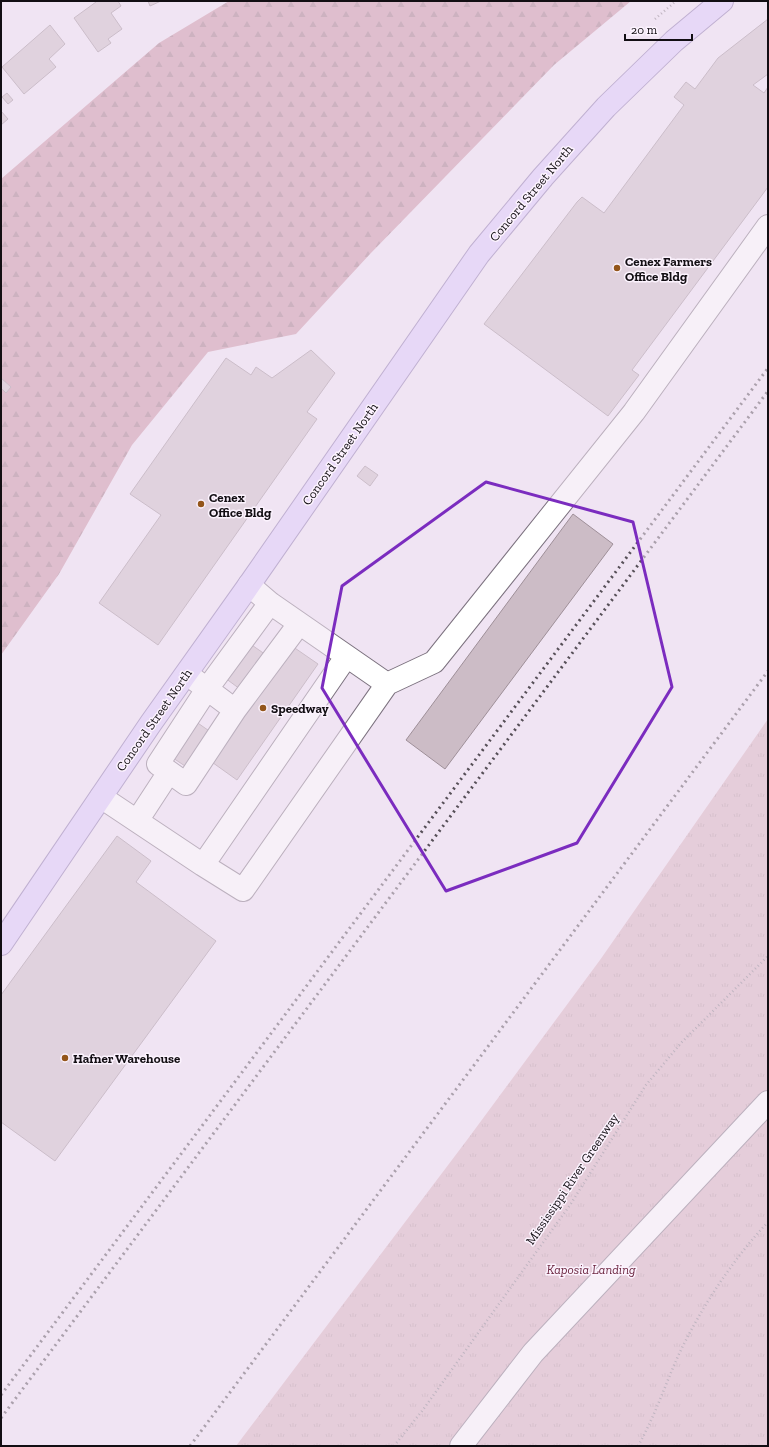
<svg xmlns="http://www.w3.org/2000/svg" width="769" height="1447" font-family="'Zilla Slab',serif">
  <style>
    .forest { fill: url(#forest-firs) }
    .park { fill: url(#park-tufts) }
    .building { fill: #ccbcc6; stroke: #9e8f98 }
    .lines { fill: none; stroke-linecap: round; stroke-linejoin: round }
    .minor-casing { stroke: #7c727f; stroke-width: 24 }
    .major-casing { stroke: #8672aa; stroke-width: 24 }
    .path { stroke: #847c86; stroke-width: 2.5; stroke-dasharray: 1 3; stroke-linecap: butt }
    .minor { stroke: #fff; stroke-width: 22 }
    .major { stroke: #dccbfd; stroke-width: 22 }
    .rail { stroke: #564f57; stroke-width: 3; stroke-dasharray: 2 4; stroke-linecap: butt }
    .marked { fill: none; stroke: #7b2cbf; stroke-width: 3; stroke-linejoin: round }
    .poi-dot { fill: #93551a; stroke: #fcf3fe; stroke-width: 1.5 }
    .labels { text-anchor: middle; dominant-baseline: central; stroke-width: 3; stroke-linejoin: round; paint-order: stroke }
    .street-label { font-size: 13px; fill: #120e13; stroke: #fcf3fe }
    .poi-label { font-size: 13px; font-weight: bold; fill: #120e13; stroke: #fcf3fe; text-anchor: start }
    .park-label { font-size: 13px; font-style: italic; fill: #6e2943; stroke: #fcf3fe }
  </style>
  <defs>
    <pattern id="forest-firs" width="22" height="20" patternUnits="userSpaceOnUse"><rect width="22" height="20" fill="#c991a2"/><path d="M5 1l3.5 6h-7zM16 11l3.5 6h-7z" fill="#a27583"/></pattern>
    <pattern id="park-tufts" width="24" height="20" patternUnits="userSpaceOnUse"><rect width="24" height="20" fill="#d8b1bc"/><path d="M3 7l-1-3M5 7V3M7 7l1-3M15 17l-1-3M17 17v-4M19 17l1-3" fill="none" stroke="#b897a1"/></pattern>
  </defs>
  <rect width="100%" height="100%" fill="#f0e4f3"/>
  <path class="forest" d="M229,1H631L554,65L370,254L296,334L208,352L132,445L59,574L1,655V179L159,43Z"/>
  <path class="park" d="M768,719V1446H236L467,1140L600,960Z"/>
  <path class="building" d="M95,1H118L121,6L111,13L122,29L108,39L111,43L98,52L74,18L96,2Z
    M148,1H161L150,6Z
    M768,19V74L753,85L764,93L768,87V187L632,370L639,375L608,416L484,324L577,202L582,197L604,213L684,105L674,97L686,82L695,89L718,58Z
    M50,25L65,44L49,59L56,67L24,94L2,67Z
    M7,93L13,100L8,104L2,97Z
    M1,111L8,119L1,125Z
    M311,350L335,373L307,412L317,419L158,645L99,603L161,515L130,494L226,358L251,375L256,367L272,378Z
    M1,378L11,387L6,393L1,388Z
    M365,466L378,475L370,486L357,476Z
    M573,514L613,544L445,769L406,740Z
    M246,641L269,657L244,692L221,675Z
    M289,644L318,664L237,780L209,760Z
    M192,719L215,735L191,770L167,754Z
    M117,836L151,861L136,882L216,941L55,1161L1,1122V995Z"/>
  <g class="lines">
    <defs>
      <path id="minor" d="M249,585L270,603L387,684L434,662L634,412L768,226
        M195,680L235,710L299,624
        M235,710L186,784L158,764L207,689L270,603
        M101,797L203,865L243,890L387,684
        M137,821L169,772
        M203,865L346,657
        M461,1446L533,1353L768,1102"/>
      <path id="major" d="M1,944L151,723L249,585L479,254L543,177L606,107L674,41L722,1"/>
    </defs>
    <use href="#minor" class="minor-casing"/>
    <use href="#major" class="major-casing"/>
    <path class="path" d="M655,19L676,1
      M394,1446L422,1411L570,1205L646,1085L681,1043L768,956
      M638,1446C655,1416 665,1385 679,1354C701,1308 733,1259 768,1222"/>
    <use href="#minor" class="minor"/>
    <use href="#major" class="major"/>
    <path class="rail" d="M1,1395L768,368
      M1,1418L768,391
      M190,1446L768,671"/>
  </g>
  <path d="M0 0H769V1447H0ZM486,482L633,522L672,687L577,843L446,891L322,688L342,586Z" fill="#f0e4f3" fill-opacity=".55" fill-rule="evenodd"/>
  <path class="marked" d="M486,482L633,522L672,687L577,843L446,891L322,688L342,586Z"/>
  <g class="poi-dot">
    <circle cx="617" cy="268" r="4"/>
    <circle cx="201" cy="504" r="4"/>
    <circle cx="263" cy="708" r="4"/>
    <circle cx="65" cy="1058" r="4"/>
  </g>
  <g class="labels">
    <g class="street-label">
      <text transform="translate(531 193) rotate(-50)">Concord Street North</text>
      <text transform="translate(340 454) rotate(-55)">Concord Street North</text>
      <text transform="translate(154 720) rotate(-55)">Concord Street North</text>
      <text transform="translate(572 1179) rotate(-56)">Mississippi River Greenway</text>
    </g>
    <g class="poi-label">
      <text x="625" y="261">Cenex Farmers<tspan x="625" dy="15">Office Bldg</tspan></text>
      <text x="209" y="497">Cenex<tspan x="209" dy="15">Office Bldg</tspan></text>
      <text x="271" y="708">Speedway</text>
      <text x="73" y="1058">Hafner Warehouse</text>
    </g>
    <g class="park-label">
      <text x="591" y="1269">Kaposia Landing</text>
    </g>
  </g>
  <rect width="769" height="1447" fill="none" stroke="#120e13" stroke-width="4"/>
  <path d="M625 34v6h67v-6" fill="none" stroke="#120e13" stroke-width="2"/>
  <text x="631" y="34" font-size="12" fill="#120e13" stroke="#fcf3fe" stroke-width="3" paint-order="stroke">20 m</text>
</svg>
